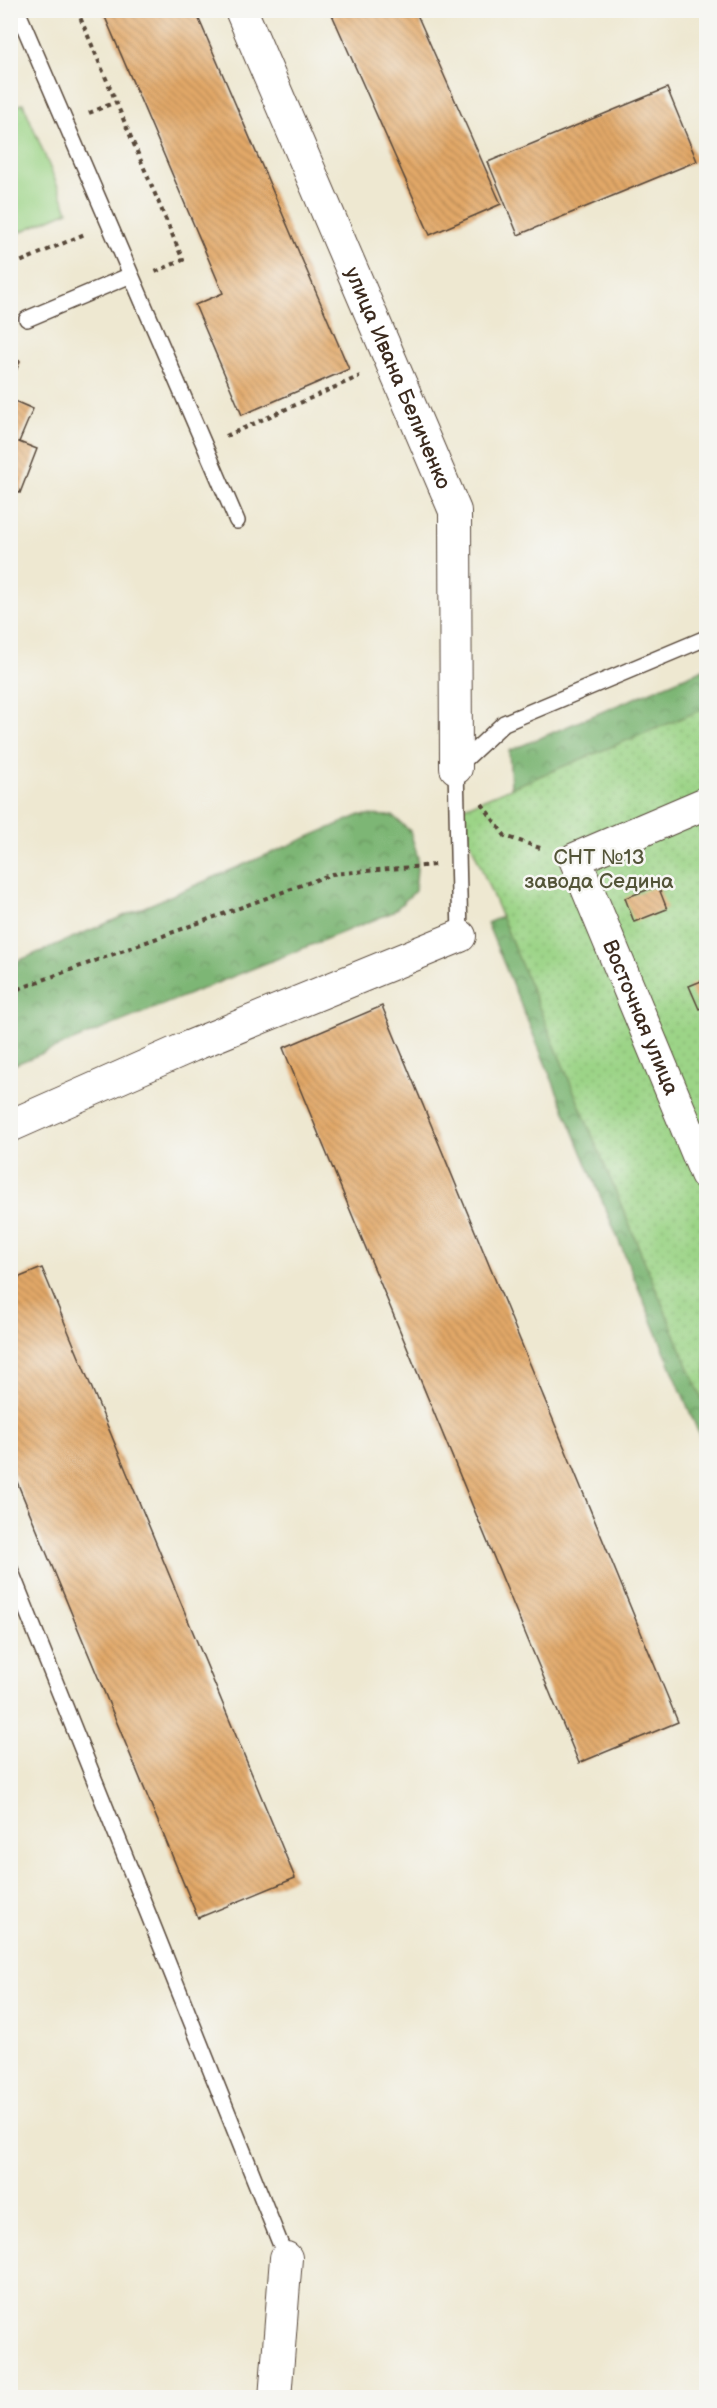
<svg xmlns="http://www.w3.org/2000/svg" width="717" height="2408" font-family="'Balsamiq Sans',sans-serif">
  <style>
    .grass { fill: #9cd487; stroke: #6c7f52; stroke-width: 1.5 }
    .forest { fill: url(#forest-crowns); stroke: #5c7049; stroke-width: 1.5 }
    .garden { fill: url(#garden-dots); stroke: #6c7f52; stroke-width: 1.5 }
    .building { fill: url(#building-back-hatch) }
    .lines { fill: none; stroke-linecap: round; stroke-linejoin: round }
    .service-casing { stroke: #564639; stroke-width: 18 }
    .minor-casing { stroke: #564639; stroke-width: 34 }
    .path { stroke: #564639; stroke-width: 4; stroke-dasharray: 4.5 4.5; stroke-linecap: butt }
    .service { stroke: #fff; stroke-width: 15 }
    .minor { stroke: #fff; stroke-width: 32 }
    .labels { text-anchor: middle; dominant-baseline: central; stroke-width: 5; stroke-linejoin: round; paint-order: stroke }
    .street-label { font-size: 21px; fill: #3b2a1e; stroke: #f6f6f2 }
    .park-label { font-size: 21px; fill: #535438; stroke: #f6f6f2 }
  </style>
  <defs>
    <pattern id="forest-crowns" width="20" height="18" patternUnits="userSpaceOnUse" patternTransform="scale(1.5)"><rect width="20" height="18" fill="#7db674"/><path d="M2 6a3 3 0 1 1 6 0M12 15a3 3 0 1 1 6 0" fill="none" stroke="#68945f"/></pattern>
    <pattern id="garden-dots" width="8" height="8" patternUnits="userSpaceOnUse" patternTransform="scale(1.5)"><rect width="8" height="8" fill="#9cd487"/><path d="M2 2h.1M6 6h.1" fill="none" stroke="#87b674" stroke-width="1.8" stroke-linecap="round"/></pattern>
    <pattern id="building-back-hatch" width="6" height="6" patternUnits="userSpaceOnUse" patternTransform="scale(1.5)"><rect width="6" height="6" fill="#e2a868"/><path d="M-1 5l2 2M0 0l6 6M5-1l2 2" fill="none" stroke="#b88955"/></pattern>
  </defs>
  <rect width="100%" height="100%" fill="#f6f6f2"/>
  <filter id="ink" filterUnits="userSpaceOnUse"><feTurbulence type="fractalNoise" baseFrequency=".0167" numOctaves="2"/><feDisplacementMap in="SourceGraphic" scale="12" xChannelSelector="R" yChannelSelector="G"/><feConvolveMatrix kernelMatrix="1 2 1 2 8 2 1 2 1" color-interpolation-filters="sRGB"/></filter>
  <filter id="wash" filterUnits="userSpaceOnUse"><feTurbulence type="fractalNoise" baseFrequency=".008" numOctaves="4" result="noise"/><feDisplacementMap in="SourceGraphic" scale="24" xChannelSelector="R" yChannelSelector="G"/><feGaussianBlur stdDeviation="1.35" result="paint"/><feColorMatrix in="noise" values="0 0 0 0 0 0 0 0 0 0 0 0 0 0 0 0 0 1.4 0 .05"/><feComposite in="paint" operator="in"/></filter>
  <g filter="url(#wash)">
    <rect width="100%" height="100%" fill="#eee8d1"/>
    <path class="grass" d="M23,103L68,211L11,236V109Z"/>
    <path class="forest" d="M706,668V778L515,858L509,751Z
      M360,815L393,816L410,831L418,858L415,891L393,912L11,1066V964Z
      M567,889L706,1229V1451L487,923Z"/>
    <path class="garden" d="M706,708V1409L457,810Z"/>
    <g id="blocks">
      <path class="building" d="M102,10H195L349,369L242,415L195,305L223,293Z
        M330,10H415L501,204L430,235Z
        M667,88L697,161L518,235L488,162Z
        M10,358L20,361L11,384H10Z
        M10,399L33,409L19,442L37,449L20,493L10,490Z
        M658,886L667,909L634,922L625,898Z
        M706,979V1006L699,1009L689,986Z
        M382,1006L678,1722L579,1763L283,1048Z
        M42,1268L295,1878L198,1918L10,1465V1281Z"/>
    </g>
  </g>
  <g filter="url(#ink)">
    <use href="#blocks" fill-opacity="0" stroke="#564639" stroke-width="1.5"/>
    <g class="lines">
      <defs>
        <path id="service" d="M17,10L237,521
          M27,319L131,275
          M460,936L456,768L504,723L706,638
          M10,1569L286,2258"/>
        <g id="minor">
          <path id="s1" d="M241,10L455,511L456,768"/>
          <path id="s2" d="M706,803L575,859L706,1174"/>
          <path d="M10,1126L191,1046L460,936"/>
          <path d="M275,2398L286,2258"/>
        </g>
      </defs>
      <use href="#service" class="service-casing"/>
      <use href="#minor" class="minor-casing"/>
      <path class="path" d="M77,10L183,260L155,272
        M89,113L116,102
        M13,265L87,233
        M226,436L360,376
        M482,804L505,836L543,849
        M10,992L332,874L435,865"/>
      <use href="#service" class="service"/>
      <use href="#minor" class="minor"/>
    </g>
  </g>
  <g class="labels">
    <g class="street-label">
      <text stroke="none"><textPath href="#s1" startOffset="400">улица Ивана Беличенко</textPath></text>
      <text stroke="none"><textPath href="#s2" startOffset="314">Восточная улица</textPath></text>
    </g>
    <g class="park-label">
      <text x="599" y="857">СНТ №13<tspan x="599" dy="24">завода Седина</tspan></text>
    </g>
  </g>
  <rect width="717" height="2408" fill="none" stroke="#f6f6f2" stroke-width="36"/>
</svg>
